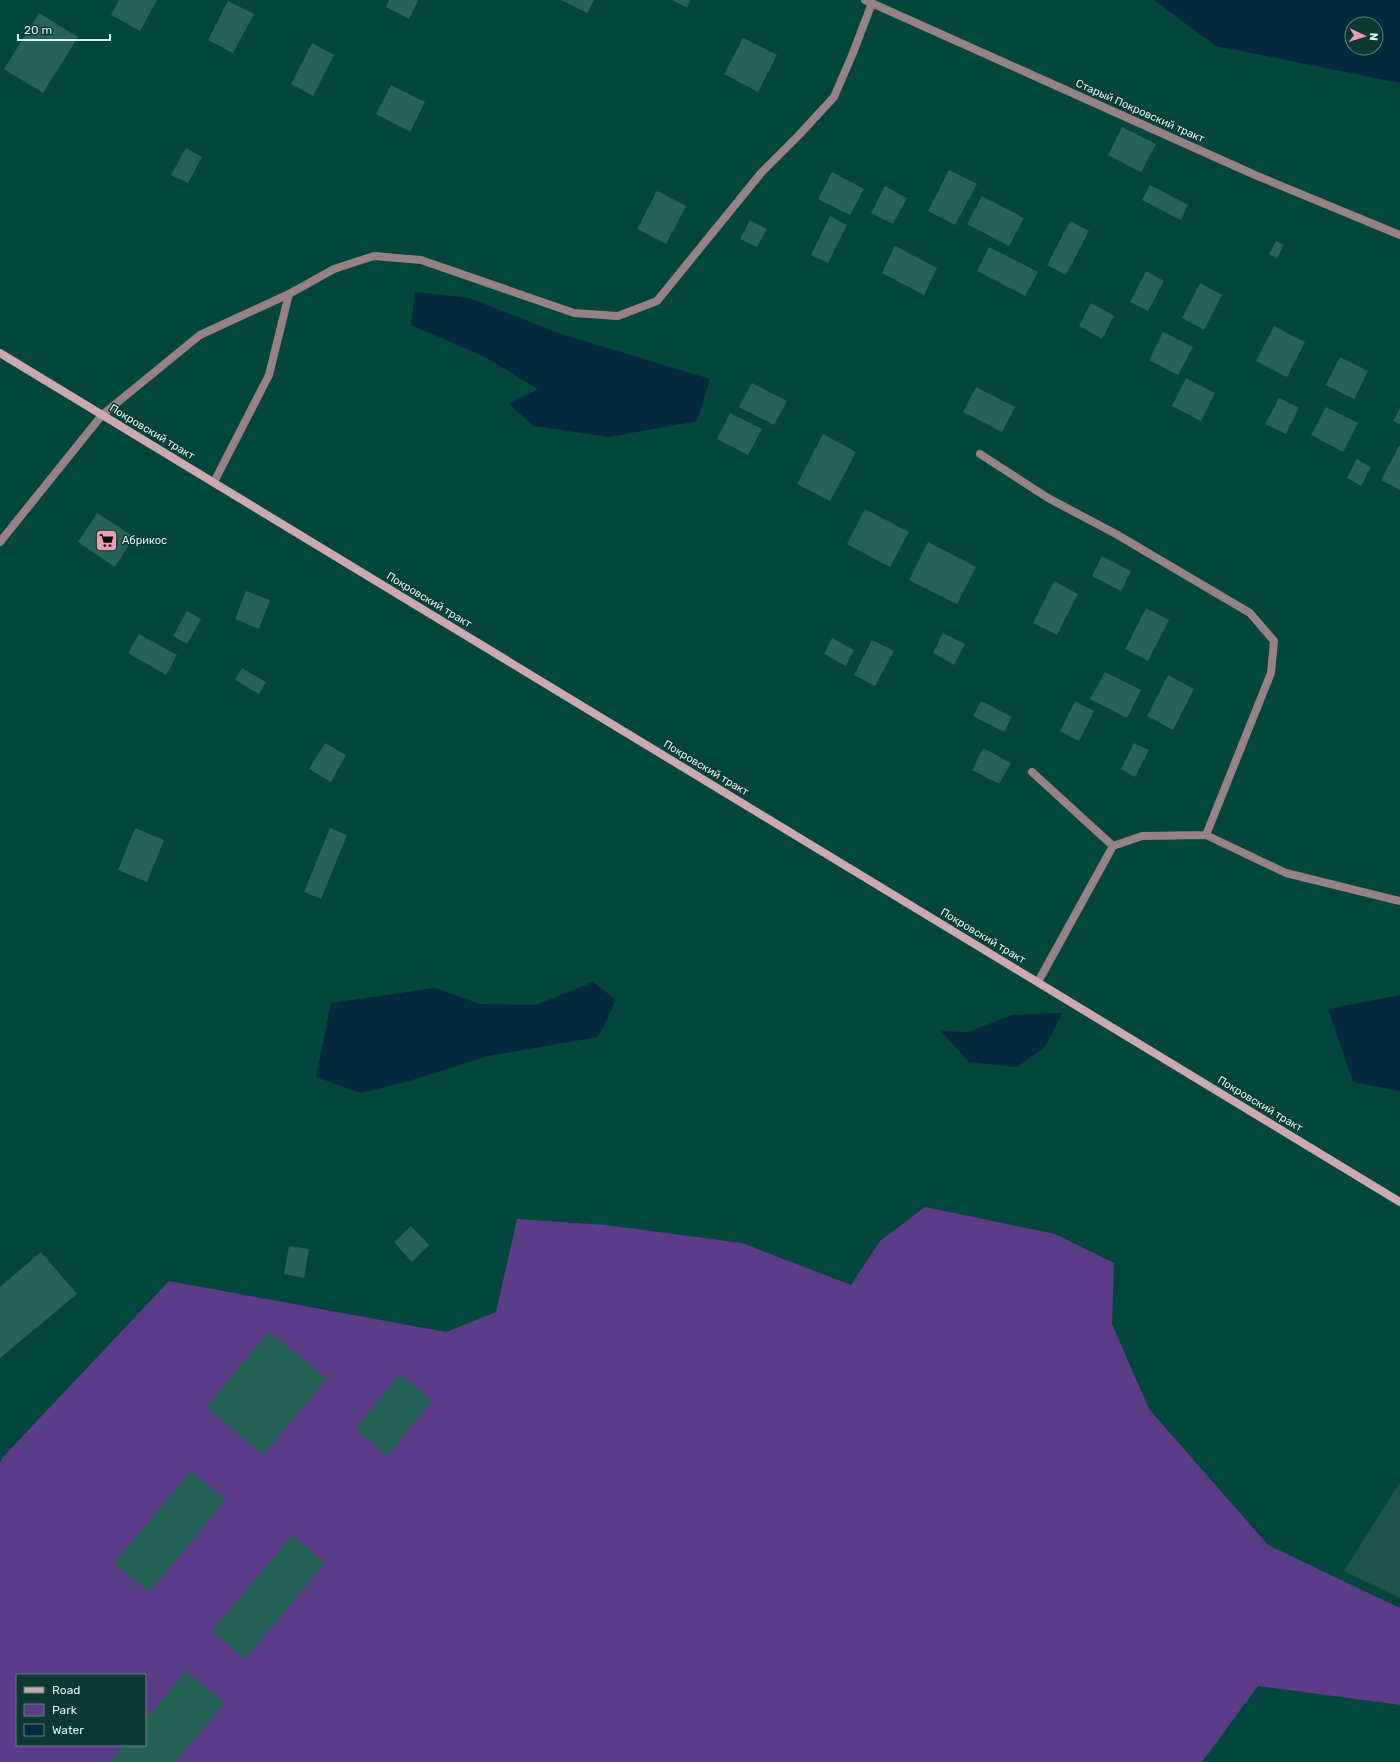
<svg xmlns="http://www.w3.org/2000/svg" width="1400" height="1762" font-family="Rubik,sans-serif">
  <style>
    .built { fill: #1d534a }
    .green { fill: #5b3c89; fill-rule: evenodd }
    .water { fill: #07293d; fill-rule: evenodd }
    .building { fill: #276257 }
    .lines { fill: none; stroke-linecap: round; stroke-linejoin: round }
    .service { stroke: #978187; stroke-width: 8 }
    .minor { stroke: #978187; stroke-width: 8 }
    .secondary { stroke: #cba8b2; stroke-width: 8 }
    .labels { text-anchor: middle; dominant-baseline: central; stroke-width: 3; stroke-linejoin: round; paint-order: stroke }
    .street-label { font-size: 11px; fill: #d7f5ed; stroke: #0b3932 }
    .poi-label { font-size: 11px; fill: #d7f5ed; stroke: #0b3932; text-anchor: start }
  </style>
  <rect width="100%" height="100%" fill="#02463c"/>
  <path class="built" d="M1400,1482V1598L1344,1571Z"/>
  <path class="green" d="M925,1207L1055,1234L1114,1263L1112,1324L1149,1409L1268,1545L1400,1608V1705L1258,1686L1202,1762H0V1463L2,1458L169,1281L446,1332L496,1312L517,1219L606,1225L742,1243L851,1285L880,1241ZM17,1675H145V1745H17Z"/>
  <path class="water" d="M1154,0H1400V83L1216,46ZM1352,24H1376V48H1352Z
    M415,292L469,298L558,333L710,379L697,421L609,437L534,426L509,404L538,389L485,357L411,325Z
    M593,982L616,1000L598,1037L488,1056L409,1081L361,1093L316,1077L331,1003L435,988L480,1004L536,1005Z
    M1400,995V1091L1353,1082L1328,1009Z
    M1062,1013L1045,1047L1017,1067L969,1062L941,1031L968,1032L1012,1015Z"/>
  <path class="building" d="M119,0H157L140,31L111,15Z
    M389,0H417L418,1L409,19L386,7Z
    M561,0H594L587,13Z
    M672,0H691L687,8Z
    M228,1L254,14L233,53L208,40Z
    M39,13L78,37L43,93L4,69Z
    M743,38L777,55L758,92L724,74Z
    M312,43L334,55L313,96L291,84Z
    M391,85L425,102L410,132L376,114Z
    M1122,127L1156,144L1141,172L1108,155Z
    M186,148L202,157L188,183L171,175Z
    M949,170L977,184L955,225L928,211Z
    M832,172L864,189L850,215L818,199Z
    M1150,185L1188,205L1181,220L1142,200Z
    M885,186L907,198L893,224L871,213Z
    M657,191L686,206L666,244L637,229Z
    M982,196L1024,218L1009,246L967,224Z
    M830,216L847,225L828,263L811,255Z
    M750,220L767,229L757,247L740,239Z
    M1070,221L1089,231L1066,275L1047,265Z
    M1276,241L1284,245L1277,259L1269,254Z
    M895,246L937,268L924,295L882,273Z
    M989,247L1038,272L1025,296L977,271Z
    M1146,271L1164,281L1148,311L1130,302Z
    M1200,283L1222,295L1204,330L1182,318Z
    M1091,303L1114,316L1102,339L1079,326Z
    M1274,326L1305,342L1287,377L1256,361Z
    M1163,332L1193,347L1178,375L1149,360Z
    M1340,357L1368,371L1354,399L1326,385Z
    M1186,378L1215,393L1201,421L1172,406Z
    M752,383L787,401L774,425L739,407Z
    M976,387L1015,407L1002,432L963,412Z
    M1279,398L1299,408L1286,434L1265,424Z
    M1326,407L1358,423L1343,452L1311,435Z
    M1400,408V424L1393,421Z
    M730,413L762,429L748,455L717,439Z
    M823,434L856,452L830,501L797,484Z
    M1399,446H1400V490L1381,480Z
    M1357,459L1371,467L1361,486L1347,478Z
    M865,509L909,532L890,567L847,544Z
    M97,513L134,537L115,567L78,542Z
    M928,542L976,567L957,604L909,580Z
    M1102,556L1131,571L1121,591L1092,576Z
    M1054,581L1078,594L1057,635L1033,623Z
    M246,591L270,600L259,629L235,619Z
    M1146,608L1169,620L1148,661L1125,649Z
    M187,611L201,619L187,644L173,636Z
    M943,633L965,644L954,665L933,653Z
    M139,634L177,655L166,675L128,653Z
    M832,638L854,650L846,666L824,654Z
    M872,640L894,651L875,686L854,675Z
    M242,668L266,682L259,694L235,680Z
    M1105,672L1141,690L1127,718L1090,699Z
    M1168,675L1194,689L1173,730L1147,716Z
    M981,701L1012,717L1004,732L973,716Z
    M1075,701L1094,711L1079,741L1060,731Z
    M325,743L346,755L331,782L309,769Z
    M1134,743L1149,750L1135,777L1121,769Z
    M983,748L1011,763L999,784L972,770Z
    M135,828L164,840L147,882L118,870Z
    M330,828L347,835L321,899L304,892Z
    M411,1226L429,1245L412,1262L394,1242Z
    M289,1246L309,1249L304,1278L284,1274Z
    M41,1252L77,1294L0,1358V1287Z
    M269,1331L327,1379L263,1455L206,1407Z
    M400,1374L432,1401L387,1456L355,1429Z
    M191,1471L226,1500L149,1592L114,1563Z
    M292,1535L325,1563L245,1659L212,1631Z
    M186,1671L225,1703L175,1762H110L124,1745H145V1720Z"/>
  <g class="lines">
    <path class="service" d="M214,482L269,375L289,294
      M1032,772L1113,846"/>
    <path class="minor" d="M865,0L1255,175L1400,235
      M980,454L1048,498L1116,534L1250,613L1274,641L1271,673L1206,835
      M0,542L102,415L200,335L289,294L334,269L374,256L421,260L574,313L618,316L657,301L761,173L798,136L834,97L853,53L872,3
      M1038,982L1113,846L1142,836L1206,835L1286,873L1400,901"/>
    <path class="secondary" d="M0,353L1400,1202"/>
  </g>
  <defs>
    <symbol id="supermarket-square" viewBox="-11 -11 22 22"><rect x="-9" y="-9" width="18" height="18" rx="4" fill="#f09ab5" stroke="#0b3932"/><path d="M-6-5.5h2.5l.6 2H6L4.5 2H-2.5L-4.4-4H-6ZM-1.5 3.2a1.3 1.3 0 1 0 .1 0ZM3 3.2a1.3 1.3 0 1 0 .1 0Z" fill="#111"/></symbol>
  </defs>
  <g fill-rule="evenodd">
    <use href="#supermarket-square" x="94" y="528" width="25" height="25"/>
  </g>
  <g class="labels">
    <g class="street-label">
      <text transform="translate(1140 111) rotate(24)">Старый Покровский тракт</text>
      <text transform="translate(152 432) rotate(31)">Покровский тракт</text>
      <text transform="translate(429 600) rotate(31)">Покровский тракт</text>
      <text transform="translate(706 768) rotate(31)">Покровский тракт</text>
      <text transform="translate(983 936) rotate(31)">Покровский тракт</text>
      <text transform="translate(1260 1104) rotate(31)">Покровский тракт</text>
    </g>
    <g class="poi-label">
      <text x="122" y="540">Абрикос</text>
    </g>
  </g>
  <rect x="16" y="1674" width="130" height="72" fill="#0b3932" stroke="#5d847d"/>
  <rect x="24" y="1687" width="20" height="6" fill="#cba8b2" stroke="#5d847d"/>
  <text x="52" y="1694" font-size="12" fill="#d7f5ed">Road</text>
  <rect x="24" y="1704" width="20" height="12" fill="#5b3c89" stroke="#5d847d"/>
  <text x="52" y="1714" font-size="12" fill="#d7f5ed">Park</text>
  <rect x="24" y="1724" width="20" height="12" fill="#07293d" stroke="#5d847d"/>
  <text x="52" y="1734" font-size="12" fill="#d7f5ed">Water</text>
  <g transform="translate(1364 36) rotate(94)"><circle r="19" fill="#0b3932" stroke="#5d847d"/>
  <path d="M0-3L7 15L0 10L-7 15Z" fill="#f09ab5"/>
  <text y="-6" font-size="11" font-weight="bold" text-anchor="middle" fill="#d7f5ed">N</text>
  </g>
  <path d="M18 34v6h92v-6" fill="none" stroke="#d7f5ed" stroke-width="2"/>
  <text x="24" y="34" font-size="12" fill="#d7f5ed" stroke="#0b3932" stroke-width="3" paint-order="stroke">20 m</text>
</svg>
